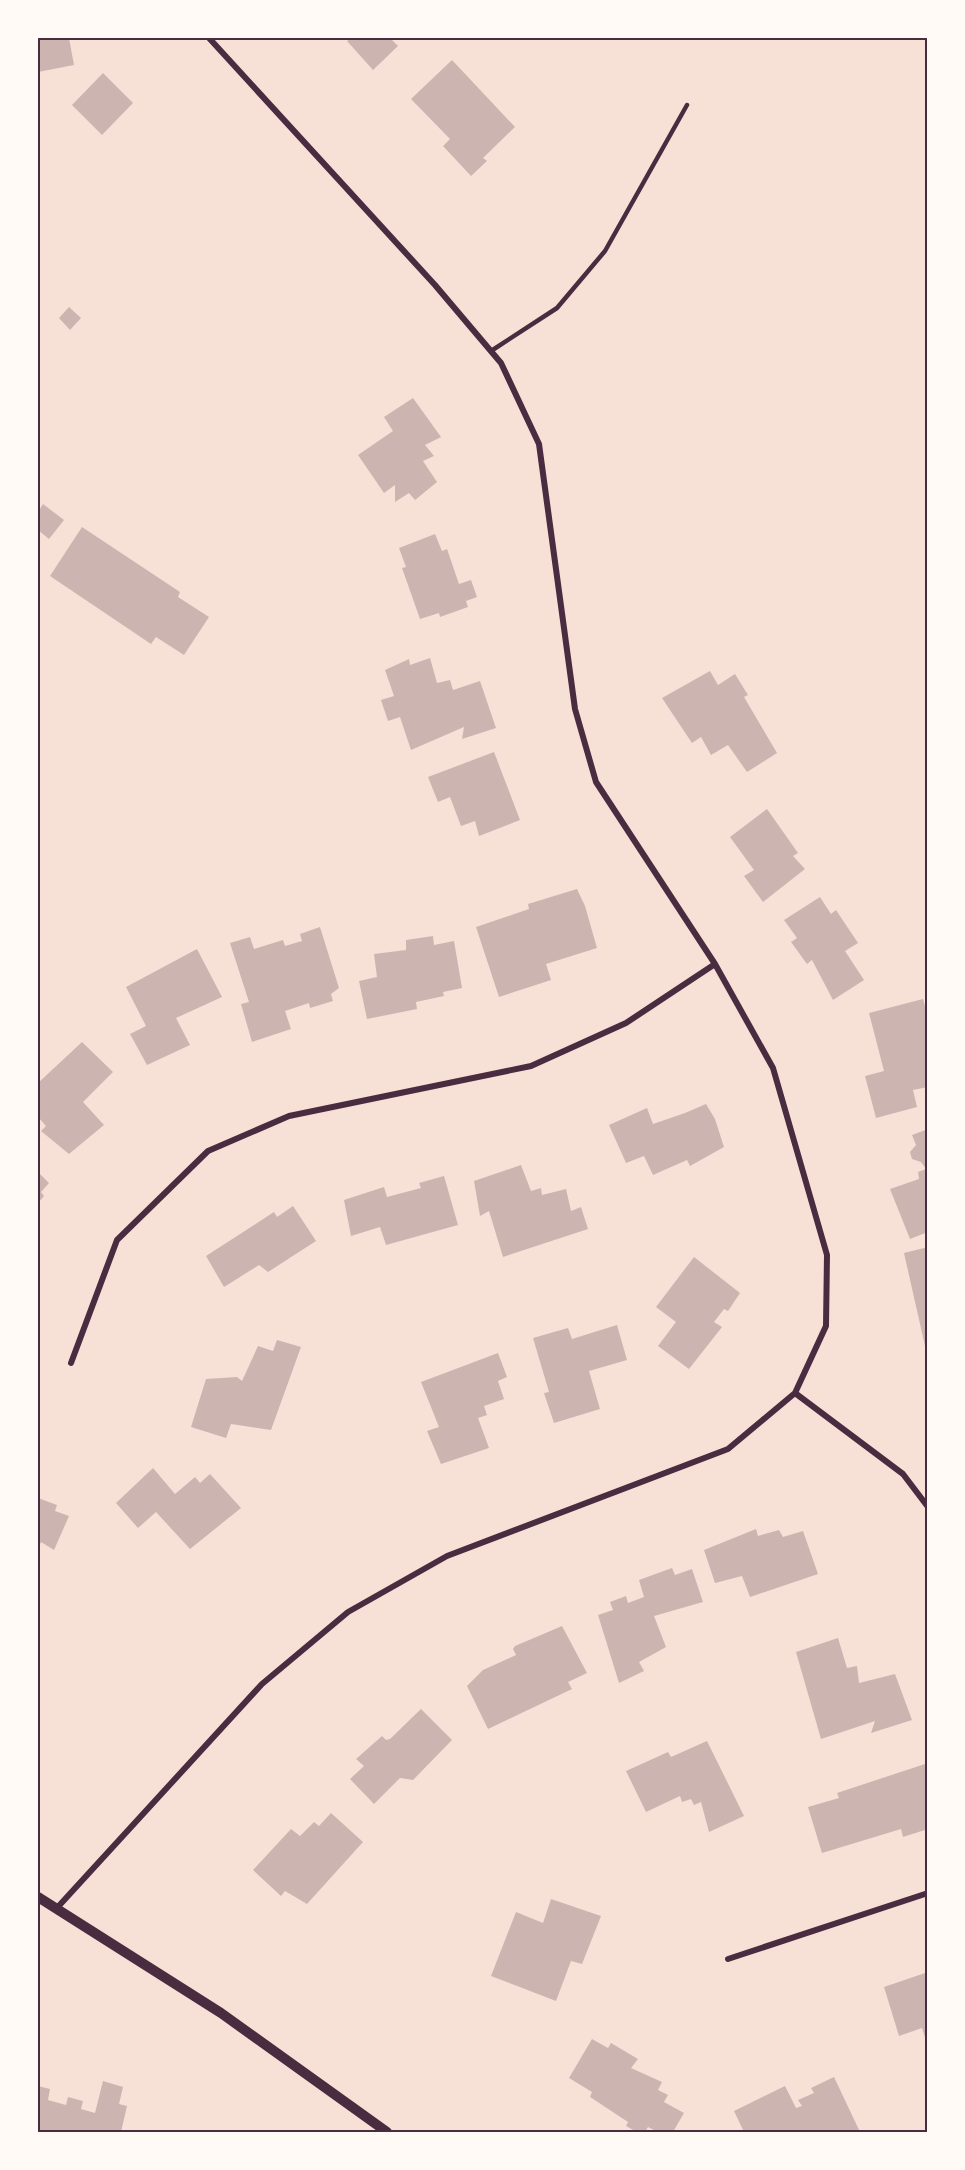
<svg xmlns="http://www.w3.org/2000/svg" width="965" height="2170" font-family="'DejaVu Sans',sans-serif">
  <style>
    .building { fill: #ccb4b1 }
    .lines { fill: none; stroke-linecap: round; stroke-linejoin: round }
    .service { stroke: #4a2c40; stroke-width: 4.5 }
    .minor { stroke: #4a2c40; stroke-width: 6 }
    .tertiary { stroke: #4a2c40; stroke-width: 10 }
    .neatline { fill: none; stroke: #4a2c40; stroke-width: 2 }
  </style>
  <rect width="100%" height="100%" fill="#f7e1d7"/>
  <path class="building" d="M38,38H69L74,65L38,72Z
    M352,38H390L398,46L373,70L347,41Z
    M452,60L515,127L483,158L487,161L471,176L443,146L450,139L411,99Z
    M103,73L133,103L102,135L72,105Z
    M69,307L81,318L70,330L59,318Z
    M413,398L441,437L425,445L434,456L423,461L437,482L415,500L409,493L395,502V485L384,493L358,455L393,431L384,417Z
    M43,504L64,520L49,539L38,530V512Z
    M82,527L180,592L178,597L209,617L184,655L156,637L151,644L50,576Z
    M435,534L442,551L447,549L459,584L471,580L477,597L466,601L468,607L440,617L439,613L420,619L402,568L406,567L399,548Z
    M430,658L437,683L450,680L453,690L480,681L496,728L462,739L464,727L411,750L400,717L388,721L381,700L394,696L385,670L409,659L410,665Z
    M710,671L718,685L735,674L748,695L744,697L777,753L747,772L728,745L711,755L701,737L692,743L662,698Z
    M494,752L520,820L479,836L475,821L461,826L450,797L438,802L428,777Z
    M767,809L798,853L793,856L805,869L763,902L744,876L754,870L730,837Z
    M577,889L585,906L597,948L546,964L551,980L499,997L476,927L529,909L528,904Z
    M820,897L831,914L836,910L858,943L845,951L864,980L833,1000L812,960L807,964L791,942L797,938L784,920Z
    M320,927L339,988L331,994L333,1001L310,1008L309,1003L285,1011L291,1029L252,1042L241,1004L249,1002L230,943L250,937L254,949L283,940L285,946L302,941L300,934Z
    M433,936L434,945L454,941L462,988L443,992L444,996L416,1002L417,1009L367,1019L359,981L377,977L374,954L406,950V940Z
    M197,949L222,997L176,1018L190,1045L147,1065L130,1034L146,1026L126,987Z
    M923,999L928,1017V1087L913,1090L917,1107L876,1118L865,1076L884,1071L869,1013Z
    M82,1042L113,1072L83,1102L104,1125L69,1154L41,1131L46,1126L38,1117V1083Z
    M706,1104L715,1119L724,1147L690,1166L687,1160L653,1175L644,1156L626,1163L609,1125L647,1108L653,1124L685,1113Z
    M928,1129V1232L910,1239L890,1189L919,1179L918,1172L926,1169L921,1162L912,1159L910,1152L916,1145L912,1135Z
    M521,1165L531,1191L541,1188L542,1195L566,1189L571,1211L581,1207L588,1229L503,1257L489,1211L480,1216L474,1181Z
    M38,1172L49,1183L41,1192L44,1196L38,1203Z
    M444,1176L458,1225L386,1245L380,1227L351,1236L344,1200L384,1187L387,1197L421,1188L419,1183Z
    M293,1206L316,1241L268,1272L259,1265L224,1287L206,1256L274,1212L277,1217Z
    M928,1247V1345L925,1346L904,1253Z
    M694,1257L740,1293L728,1311L724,1309L714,1322L722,1327L689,1369L658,1346L676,1322L656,1307Z
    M617,1325L627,1360L589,1371L600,1409L554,1423L544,1393L549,1392L533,1338L568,1328L572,1339Z
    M277,1340L301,1347L271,1430L231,1424L226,1438L191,1427L206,1379L237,1377L242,1381L258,1346L273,1351Z
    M498,1353L507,1377L498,1381L504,1399L484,1406L487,1415L478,1418L489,1448L441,1464L427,1431L439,1427L421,1382Z
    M153,1468L175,1494L195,1477L200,1483L210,1474L241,1508L190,1549L156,1512L138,1528L116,1503Z
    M38,1498L57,1505L55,1511L69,1516L54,1550L41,1542L38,1550Z
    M756,1529L758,1536L779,1530L783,1537L803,1531L818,1574L750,1597L742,1576L715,1583L704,1550Z
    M672,1568L675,1575L692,1569L703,1602L654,1616L666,1647L639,1662L644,1671L619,1683L598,1615L613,1610L610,1602L626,1596L628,1603L644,1597L639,1580Z
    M562,1626L587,1673L568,1682L572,1689L488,1729L467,1686L483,1670L516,1655L513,1649L515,1646Z
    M838,1638L847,1668L857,1666L859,1683L895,1674L912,1720L871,1733L875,1721L821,1739L796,1652Z
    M421,1709L452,1740L413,1780L400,1778L374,1804L350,1779L364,1766L356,1759L382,1736L386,1740L390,1739Z
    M707,1741L744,1816L709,1832L701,1802L694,1805L691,1799L682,1802L680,1796L646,1812L626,1771L668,1752L671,1757Z
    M928,1763V1829L903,1837L901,1829L822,1853L808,1807L839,1798L837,1793Z
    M331,1813L363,1842L307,1904L285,1891L281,1896L253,1870L291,1829L300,1836L314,1822L319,1826Z
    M551,1899L601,1916L582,1964L571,1961L556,2001L491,1976L516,1912L543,1923Z
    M928,1972V2044H927L922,2028L899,2036L884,1987Z
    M592,2039L608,2048L611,2043L638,2059L631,2068L662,2082L658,2090L668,2095L664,2102L684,2113L673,2132H658L648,2127L645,2132H637L626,2126L628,2122L590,2097L592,2092L569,2078Z
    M834,2077L860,2132H744L734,2111L785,2086L796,2108L802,2106L798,2100L814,2093L811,2088Z
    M103,2081L123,2087L119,2104L127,2106L121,2132H38V2086L50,2089L48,2100L66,2105L68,2097L83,2101L81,2109L95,2113Z"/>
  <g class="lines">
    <path class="service" d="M491,351L557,308L605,251L687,105"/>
    <path class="minor" d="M71,1363L117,1240L208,1151L289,1116L531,1066L626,1023L715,964
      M795,1393L903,1474L928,1507
      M56,1909L262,1684L348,1612L447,1556L728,1449L795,1393L826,1326L827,1255L773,1068L715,964L596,782L575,709L539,444L501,363L435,285L209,38
      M728,1959L928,1893"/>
    <path class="tertiary" d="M38,1897L221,2013L387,2132"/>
  </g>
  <rect width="965" height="2170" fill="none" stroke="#fffaf5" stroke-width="78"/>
  <rect x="39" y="39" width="887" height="2092" class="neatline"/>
</svg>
